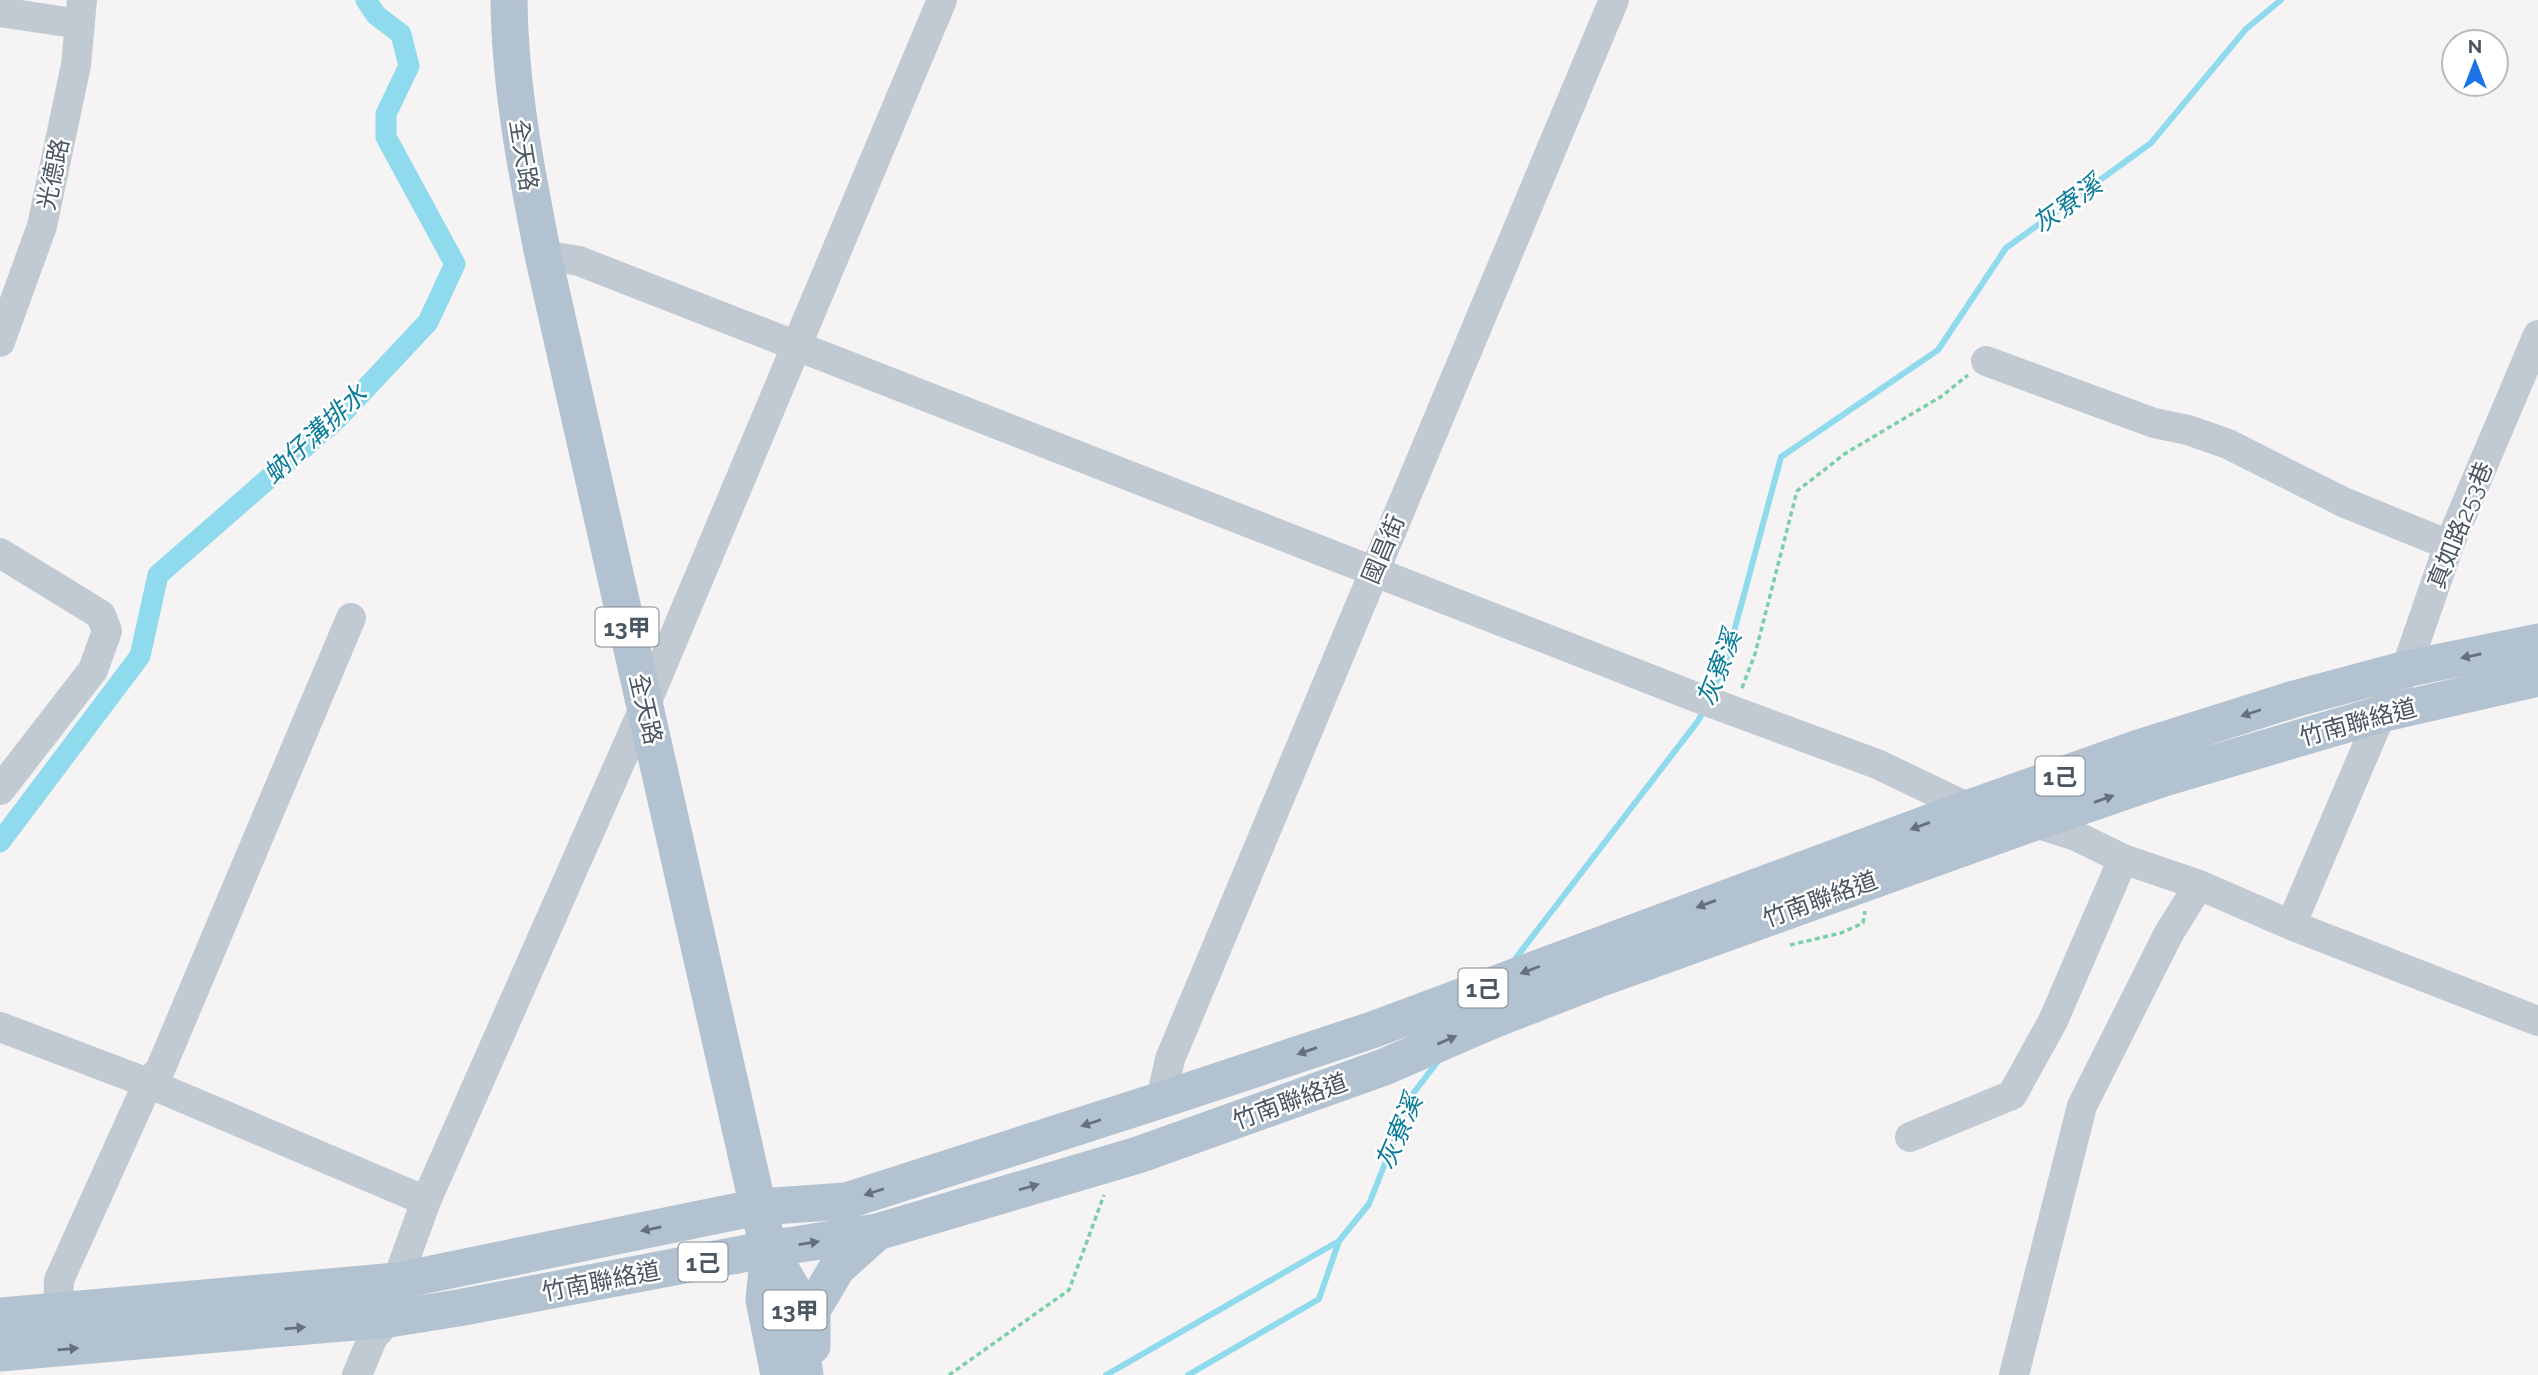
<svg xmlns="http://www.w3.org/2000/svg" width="2538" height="1375" font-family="Raleway,'Noto Sans TC',sans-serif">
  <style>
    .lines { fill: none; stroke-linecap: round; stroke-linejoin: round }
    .stream { stroke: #90daee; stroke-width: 6 }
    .canal { stroke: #90daee; stroke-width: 21 }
    .path { stroke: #7ad0a6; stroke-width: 3.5; stroke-dasharray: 5 3.5; stroke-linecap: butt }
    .minor { stroke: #c1cad2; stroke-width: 30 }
    .major { stroke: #b3c2d1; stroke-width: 37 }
    .oneway { fill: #64717d }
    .labels { text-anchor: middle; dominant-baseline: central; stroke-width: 5; stroke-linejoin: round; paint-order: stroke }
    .shield { fill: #fff; stroke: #808990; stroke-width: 2 }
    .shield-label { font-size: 23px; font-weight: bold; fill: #4a5661 }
    .street-label { font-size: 24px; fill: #4a5661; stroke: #fff }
    .water-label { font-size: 26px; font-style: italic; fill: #0c7c9b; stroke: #fff }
  </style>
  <rect width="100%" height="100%" fill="#f5f3f3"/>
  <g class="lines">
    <path class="stream" d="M1711,693L1725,665L1781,457L1938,350L2006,248L2151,143L2246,29L2281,0
      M1512,963L1698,721L1704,710
      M1106,1375L1339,1241
      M1188,1375L1319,1299L1339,1241L1369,1204L1412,1095L1438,1061"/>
    <path class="canal" d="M0,842L140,656L158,575L338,418L428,322L455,264L386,137V114L409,66L401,34L376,15L366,0"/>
    <path class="path" d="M1742,688L1755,654L1797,491L1846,453L1942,396L1968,375
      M1790,945L1841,933L1863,923L1865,911
      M949,1375L1069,1290L1104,1195"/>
    <path class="minor" d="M0,12L80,24
      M543,255L579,261L1693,696L1877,764L1969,808L1984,811
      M0,342L42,226L76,65L82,0
      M1986,361L2154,423L2188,430L2228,444L2343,502L2449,545
      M0,553L101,615L107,631L93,670L0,790
      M2026,820L2076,836L2123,859L2199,885L2291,925L2538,1021
      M2291,925L2381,714L2406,669L2449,545L2538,335
      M0,1027L148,1083L426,1201
      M1161,1100L1170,1059L1614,0
      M1910,1137L2012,1095L2053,1021L2123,859
      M58,1311L59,1280L148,1083L160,1070L351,618
      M357,1375L373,1337L389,1319L397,1281L426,1201L645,706L942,0
      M2014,1375L2082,1106L2169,933L2199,885"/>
    <path class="major" d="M509,0C510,87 526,170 543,255L758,1207L769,1249L791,1287L805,1375
      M769,1249L764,1300L779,1375
      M0,1316L397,1281L758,1207L846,1201L1161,1100L1372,1030L1969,808L2136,749L2294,699L2406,669L2538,642
      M812,1346V1310L837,1268L877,1232
      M0,1353L389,1319L458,1308L769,1249L877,1232L1138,1155L1384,1067L1493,1020L1601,978L2035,822L2164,778L2381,714L2538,678"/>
  </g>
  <defs><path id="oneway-solid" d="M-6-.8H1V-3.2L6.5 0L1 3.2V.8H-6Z" transform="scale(1.75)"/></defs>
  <g class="oneway">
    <use href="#oneway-solid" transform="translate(2471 656) rotate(169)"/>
    <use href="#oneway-solid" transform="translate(2251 713) rotate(162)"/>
    <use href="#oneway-solid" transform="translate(2104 799) rotate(-19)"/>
    <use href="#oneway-solid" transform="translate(1920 826) rotate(160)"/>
    <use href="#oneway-solid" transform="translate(1706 904) rotate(160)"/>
    <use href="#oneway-solid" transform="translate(1530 970) rotate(159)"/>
    <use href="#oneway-solid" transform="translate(1447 1040) rotate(-23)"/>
    <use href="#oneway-solid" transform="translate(1307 1051) rotate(161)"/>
    <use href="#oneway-solid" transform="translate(1091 1123) rotate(162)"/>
    <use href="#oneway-solid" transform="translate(1029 1187) rotate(-16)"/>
    <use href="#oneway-solid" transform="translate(874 1192) rotate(162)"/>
    <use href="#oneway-solid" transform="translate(651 1229) rotate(168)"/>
    <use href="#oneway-solid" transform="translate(809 1243) rotate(-9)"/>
    <use href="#oneway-solid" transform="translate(295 1328) rotate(-5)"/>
    <use href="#oneway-solid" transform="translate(68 1349) rotate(-5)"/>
  </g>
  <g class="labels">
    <g class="shield">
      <rect x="595.5" y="607.5" width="63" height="39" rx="5"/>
      <rect x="2035.5" y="756.5" width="49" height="39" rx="5"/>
      <rect x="1458.5" y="968.5" width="49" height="39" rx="5"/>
      <rect x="678.5" y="1242.5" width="49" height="39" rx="5"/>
      <rect x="763.5" y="1290.5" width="63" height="39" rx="5"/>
    </g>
    <g class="shield-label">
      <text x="627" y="627">13甲</text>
      <text x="2060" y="776">1己</text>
      <text x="1483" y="988">1己</text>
      <text x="703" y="1262">1己</text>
      <text x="795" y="1310">13甲</text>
    </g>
    <g class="street-label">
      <text transform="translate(524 155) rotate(81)">全天路</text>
      <text transform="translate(53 174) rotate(-78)">光德路</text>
      <text transform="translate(2460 525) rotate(-68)">真如路253巷</text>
      <text transform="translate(1383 549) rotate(-67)">國昌街</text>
      <text transform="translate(646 709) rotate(77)">全天路</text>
      <text transform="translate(2358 722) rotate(-15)">竹南聯絡道</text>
      <text transform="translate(1820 899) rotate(-20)">竹南聯絡道</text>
      <text transform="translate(1290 1101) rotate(-20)">竹南聯絡道</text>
      <text transform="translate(601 1281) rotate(-11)">竹南聯絡道</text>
    </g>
    <g class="water-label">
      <text transform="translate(2067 204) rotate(-36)">灰寮溪</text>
      <text transform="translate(315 434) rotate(-43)">蚋仔溝排水</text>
      <text transform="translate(1719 668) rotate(-69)">灰寮溪</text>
      <text transform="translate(1399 1132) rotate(-67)">灰寮溪</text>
    </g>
  </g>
  <g transform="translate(2475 63)"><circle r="33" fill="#ffffff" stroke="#b7bbc0" stroke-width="2"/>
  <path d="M0-5L12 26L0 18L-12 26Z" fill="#1a73e8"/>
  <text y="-10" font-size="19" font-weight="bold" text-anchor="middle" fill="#4a5661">N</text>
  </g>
</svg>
